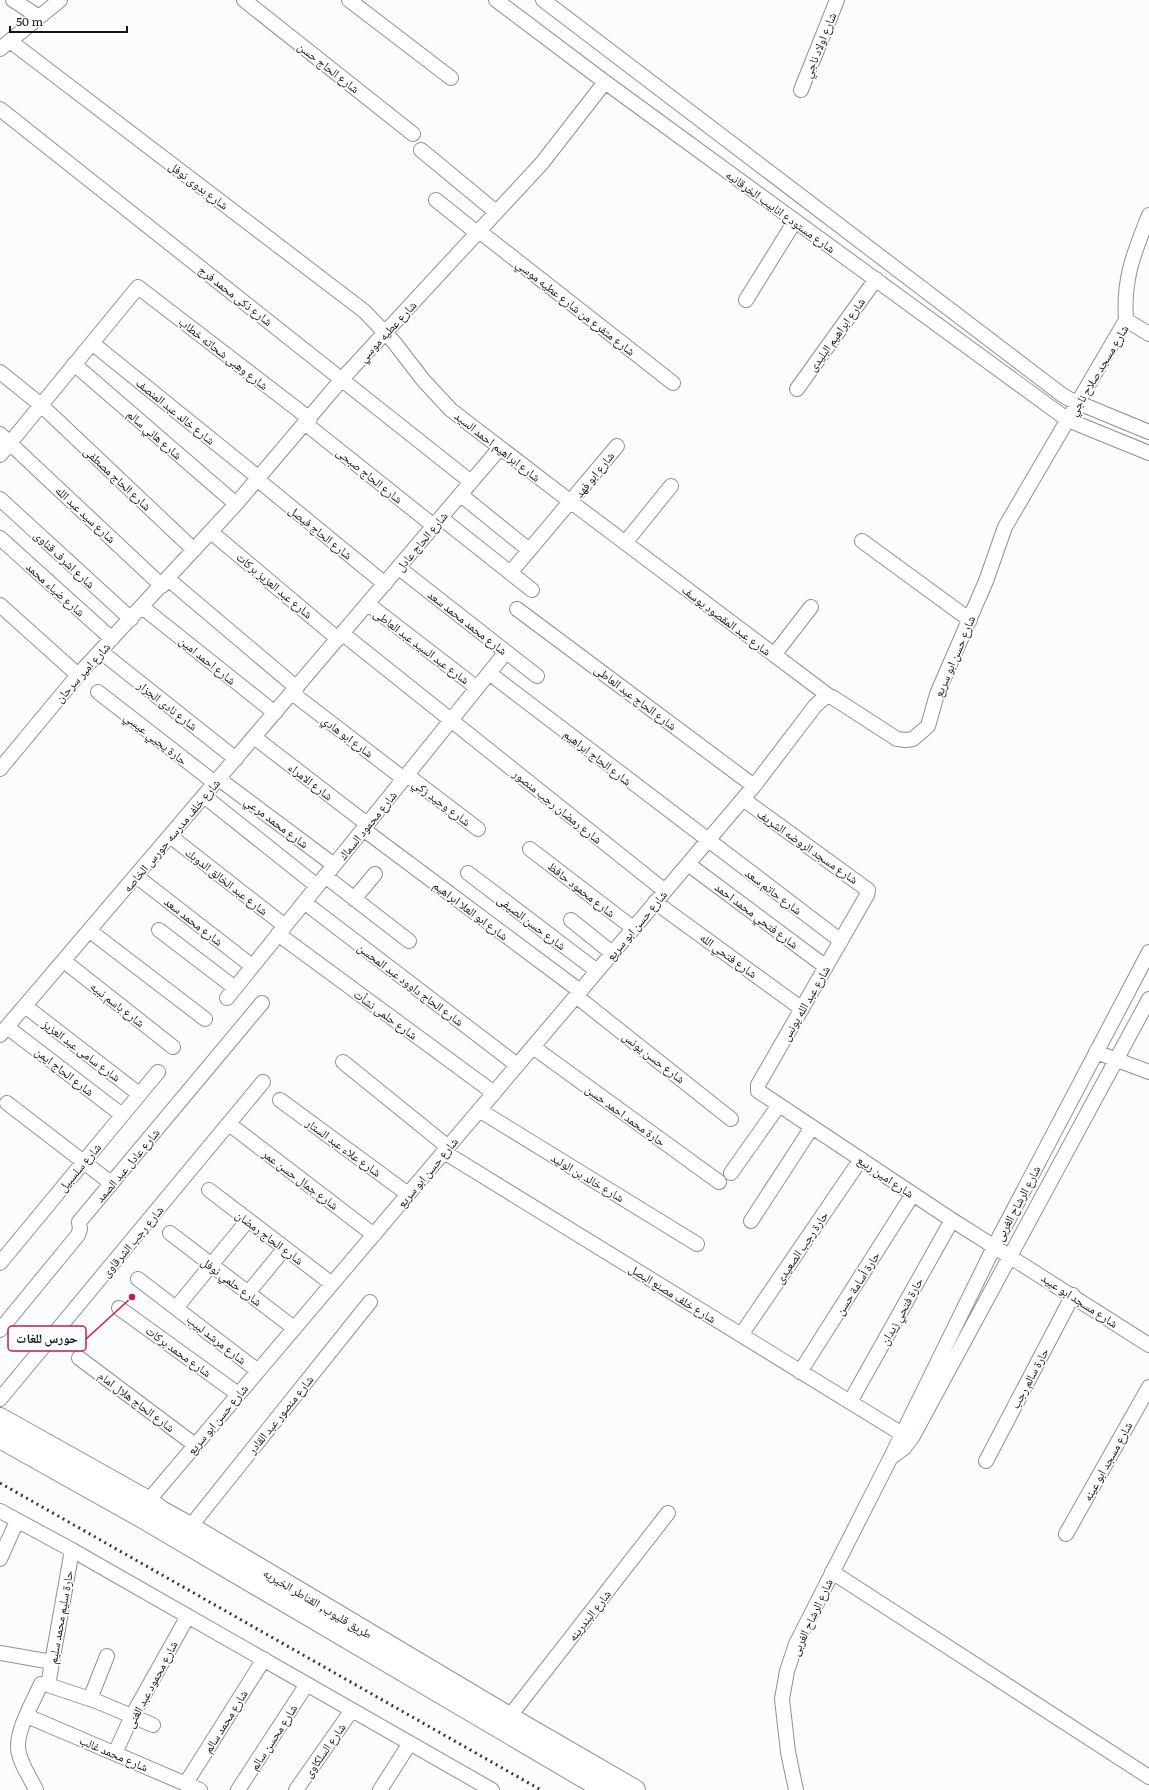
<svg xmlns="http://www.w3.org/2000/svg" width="1149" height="1790" font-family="Literata,'Noto Naskh Arabic',serif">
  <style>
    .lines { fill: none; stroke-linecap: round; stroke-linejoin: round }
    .street-casing { stroke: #8d929b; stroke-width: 16 }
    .secondary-casing { stroke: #8d929b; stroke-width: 22 }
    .street { stroke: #fff; stroke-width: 14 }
    .secondary { stroke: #fff; stroke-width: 20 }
    .rail { stroke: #35373a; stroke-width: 3; stroke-dasharray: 2 4; stroke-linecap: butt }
    .labels { text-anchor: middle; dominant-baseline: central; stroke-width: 3.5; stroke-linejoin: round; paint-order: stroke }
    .street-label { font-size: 12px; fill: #131518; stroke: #fafcfd }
    .leader { fill: none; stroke: #c2185b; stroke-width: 1.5 }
    .callout-dot { fill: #c2185b; stroke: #fafcfd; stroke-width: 1.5 }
    .callout { fill: #fafcfd; stroke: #c2185b; stroke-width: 1.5 }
    .callout-label { font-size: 13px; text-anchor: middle; font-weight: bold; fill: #131518 }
  </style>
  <rect width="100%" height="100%" fill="#fafcfd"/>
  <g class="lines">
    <defs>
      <path id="street" d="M13,0L39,17
        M244,0L413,134
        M349,0L451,78
        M496,0L605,82L1068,420L1149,453
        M543,0L1061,394L1069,399L1149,432
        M10,41L364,311L393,341L424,381L451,410L571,502L829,696
        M0,49L60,0
        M801,90L837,0
        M0,109L471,482
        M421,150L496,212
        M436,200L477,233
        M479,231L673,383
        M746,300L795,221
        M1126,320C1123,278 1134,253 1149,215
        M92,343L259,478
        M74,364L236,504
        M0,372L41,405L194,550
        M797,389L876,279
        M306,424L434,526
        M0,434L162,586
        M0,455L138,287L310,419
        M258,480L385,584
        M461,495L529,550
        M0,499L131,619
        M441,518L532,590
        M211,532L338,639
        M0,538L112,639
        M862,541L970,620
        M625,543L671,486
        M399,568L537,676
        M510,573L617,446
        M168,579L297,688
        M368,604L477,688
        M0,605L78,675
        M142,607L275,713
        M517,609L754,786
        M343,634L665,891
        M100,651L236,759
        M774,655L811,607
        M489,673L841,941
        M98,692L215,783
        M292,693L404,779
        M254,737L367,824
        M0,769L78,675L236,504L342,379L542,163L605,82
        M407,775L478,829
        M219,779L334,865
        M204,796L317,886
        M743,799L868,890L867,895L758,1085V1091L952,1220L1149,1345
        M363,829L580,991
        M170,836L285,926
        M530,849L633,928
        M688,864L826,967
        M468,873L597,971
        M136,876L252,966
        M325,876L409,941
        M354,899L375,874
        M304,902L517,1065
        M655,902L802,1009
        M571,920L612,953
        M159,930L235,988
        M90,931L205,1019
        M278,934L494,1093
        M64,961L173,1047
        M576,996L731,1119
        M227,998L506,652
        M25,1006L139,1094
        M7,1027L122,1115
        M0,1035L500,448
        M533,1047L719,1182
        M1096,1052L1149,1072
        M343,1062L448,1147
        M280,1100L408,1194
        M7,1103L111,1183
        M479,1110L697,1244
        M229,1124L374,1235
        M444,1152L902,1434
        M731,1173L779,1105
        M209,1190L332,1284
        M751,1221L812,1127
        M170,1233L294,1328
        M0,1263L158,1072
        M138,1279L258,1371
        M248,1293L285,1248
        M119,1308L238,1394
        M176,1308L248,1220
        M0,1330L78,1235L80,1229L79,1222L262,1003
        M741,1335L861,1159
        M79,1358L195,1445
        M800,1372L913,1194
        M0,1399L263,1082
        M850,1402L952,1220
        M893,1456L904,1448L913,1436L1149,999
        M986,1461L1073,1295
        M148,1501L754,786L815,706L825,697H832L897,739L906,740L913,739L928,726L937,694L986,581L1005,527L1126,320L1149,334
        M0,1511L72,1550L492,1790
        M190,1527L370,1302
        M1066,1534L1149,1387
        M0,1559L17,1521
        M832,1572L1149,1777
        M0,1653L52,1662
        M48,1685L72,1550
        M90,1699L107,1656
        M27,1716L200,1790
        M509,1717L668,1513
        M115,1753L132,1716L188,1616
        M186,1783L264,1659
        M36,1790C30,1777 19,1762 18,1748C17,1729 33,1702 41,1684H45L96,1701L153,1725
        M238,1790L307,1684
        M296,1790L352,1710
        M380,1790L410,1743
        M796,1790L788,1752L782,1699L787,1671L796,1644L891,1457L994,1247L1149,952"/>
      <path id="secondary" d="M0,1418L148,1501L161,1511L190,1527L509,1717L635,1790
        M0,1438L141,1517L605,1790"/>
    </defs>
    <use href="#street" class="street-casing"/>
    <use href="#secondary" class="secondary-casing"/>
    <use href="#street" class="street"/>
    <use href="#secondary" class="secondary"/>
    <path class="rail" d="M0,1483L541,1790"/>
  </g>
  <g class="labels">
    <g class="street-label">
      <text transform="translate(819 45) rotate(-68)">شارع اولاد ناجي</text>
      <text transform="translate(329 67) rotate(38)">شارع الحاج حسن</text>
      <text transform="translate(199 185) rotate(37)">شارع بدوى نوفل</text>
      <text transform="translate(781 211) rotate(36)">شارع مستودع انابيب الخرقانيه</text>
      <text transform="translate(236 295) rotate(38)">شارع ذكى محمد فرج</text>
      <text transform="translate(576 307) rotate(38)">شارع متفرع من شارع عطيه موسي</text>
      <text transform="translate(387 331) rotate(-47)">شارع عطيه موسي</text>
      <text transform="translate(836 334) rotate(-54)">شارع ابراهيم البليدى</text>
      <text transform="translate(224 353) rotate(38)">شارع وهبى شحاته خطاب</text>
      <text transform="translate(1098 370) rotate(-59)">شارع مسجد صلاح ناجي</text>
      <text transform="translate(176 411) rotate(39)">شارع خالد عبد المنصف</text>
      <text transform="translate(155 434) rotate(41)">شارع هاني سالم</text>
      <text transform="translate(498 446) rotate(38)">شارع ابراهيم احمد السيد</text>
      <text transform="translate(594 474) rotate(-51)">شارع ابو فهد</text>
      <text transform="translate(370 475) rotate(39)">شارع الحاج صبحى</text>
      <text transform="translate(118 478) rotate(43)">شارع الحاج مصطفى</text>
      <text transform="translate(86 514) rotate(43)">شارع سيد عبد الله</text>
      <text transform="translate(321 532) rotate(39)">شارع الحاج فيصل</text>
      <text transform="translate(421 541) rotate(-50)">شارع الحاج عادل</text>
      <text transform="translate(65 559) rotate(43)">شارع اشرف قناوى</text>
      <text transform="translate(275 585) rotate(40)">شارع عبد العزيز بركات</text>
      <text transform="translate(56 589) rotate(42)">شارع ضياء محمد</text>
      <text transform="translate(727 620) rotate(37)">شارع عبد المقصود يوسف</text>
      <text transform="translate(468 622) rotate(38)">شارع محمد محمد سعد</text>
      <text transform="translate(422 646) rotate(37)">شارع عبد السيد عبد العاطى</text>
      <text transform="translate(954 656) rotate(-67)">شارع حسن ابو سريع</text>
      <text transform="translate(208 660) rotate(39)">شارع احمد امين</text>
      <text transform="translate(82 672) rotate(-48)">شارع امير سرحان</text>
      <text transform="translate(636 697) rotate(37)">شارع الحاج عبد العاطى</text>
      <text transform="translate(168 705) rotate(38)">شارع نادى الجزار</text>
      <text transform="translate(348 736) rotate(37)">شارع ابو هادي</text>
      <text transform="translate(156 738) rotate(38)">حارة يحيي عيسي</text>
      <text transform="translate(598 757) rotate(38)">شارع الحاج ابراهيم</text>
      <text transform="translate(311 781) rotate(38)">شارع الامراء</text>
      <text transform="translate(442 802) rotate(37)">شارع وحيد زكي</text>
      <text transform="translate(558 806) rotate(39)">شارع رمضان رجب منصور</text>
      <text transform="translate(277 822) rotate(37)">شارع محمد مرعي</text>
      <text transform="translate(367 825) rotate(-51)">شارع محمود السماك</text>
      <text transform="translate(171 835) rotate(-50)">شارع خلف مدرسه حورس الخاصه</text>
      <text transform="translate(808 846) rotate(35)">شارع مسجد الروضه الشريف</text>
      <text transform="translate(227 881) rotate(38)">شارع عبد الخالق الدوبك</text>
      <text transform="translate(582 889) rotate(38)">شارع محمود حافظ</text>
      <text transform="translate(774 891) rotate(37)">شارع حاتم سعد</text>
      <text transform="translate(471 910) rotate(37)">شارع ابو العلا ابراهيم</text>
      <text transform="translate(757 915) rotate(37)">شارع فتحي محمد احمد</text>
      <text transform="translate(194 921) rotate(38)">شارع محمد سعد</text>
      <text transform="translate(532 922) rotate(37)">شارع حسن الصيفى</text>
      <text transform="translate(636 925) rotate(-50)">شارع حسن ابو سريع</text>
      <text transform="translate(729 955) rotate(36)">شارع فتحي الله</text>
      <text transform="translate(411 984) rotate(37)">شارع الحاج داوود عبد المحسن</text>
      <text transform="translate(805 1003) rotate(-60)">شارع عبد الله يونس</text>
      <text transform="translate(118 1004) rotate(38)">شارع باسم نبيه</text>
      <text transform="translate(386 1014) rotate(36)">شارع حلمى نشأت</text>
      <text transform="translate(82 1050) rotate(37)">شارع سامى عبد العزيز</text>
      <text transform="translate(654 1057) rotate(38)">شارع حسن يونس</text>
      <text transform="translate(65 1071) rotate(38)">شارع الحاج ايمن</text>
      <text transform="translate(626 1115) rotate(36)">حارة محمد احمد حسن</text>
      <text transform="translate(344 1147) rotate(36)">شارع علاء عبد الستار</text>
      <text transform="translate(127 1165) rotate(-50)">شارع عادل عبد الصمد</text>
      <text transform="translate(79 1167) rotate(-50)">شارع سلسبيل</text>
      <text transform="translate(427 1172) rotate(-50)">شارع حسن ابو سريع</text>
      <text transform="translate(886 1176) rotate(34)">شارع امين ربيع</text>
      <text transform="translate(588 1177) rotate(31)">شارع خالد بن الوليد</text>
      <text transform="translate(301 1179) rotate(37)">شارع جمال حسن عمر</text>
      <text transform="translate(1017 1203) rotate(-62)">شارع الرشاح الغربى</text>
      <text transform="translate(270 1237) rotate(37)">شارع الحاج رمضان</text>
      <text transform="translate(132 1241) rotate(-50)">شارع رجب الشرقاوى</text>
      <text transform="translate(801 1247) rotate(-56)">حارة رجب الصعيدى</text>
      <text transform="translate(232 1281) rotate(37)">شارع حلمي نوفل</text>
      <text transform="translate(857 1283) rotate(-58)">حارة أسامة حسن</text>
      <text transform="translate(673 1293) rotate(32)">شارع خلف مصنع البصل</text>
      <text transform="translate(1080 1300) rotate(33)">شارع مسجد ابو عبيد</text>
      <text transform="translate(901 1311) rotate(-61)">حارة فتحي زيدان</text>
      <text transform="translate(217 1339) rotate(38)">شارع مرشد لبيب</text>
      <text transform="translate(179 1351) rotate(36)">شارع محمد بركات</text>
      <text transform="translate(1029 1378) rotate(-62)">حارة سالم رجب</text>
      <text transform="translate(137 1401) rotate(37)">شارع الحاج هلال امام</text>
      <text transform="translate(280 1414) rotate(-51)">شارع منصور عبد القادر</text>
      <text transform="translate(217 1419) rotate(-50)">شارع حسن ابو سريع</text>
      <text transform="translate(1107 1461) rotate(-61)">شارع مسجد ابو عينه</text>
      <text transform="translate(318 1603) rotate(31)">طريق قليوب, القناطر الخيريه</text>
      <text transform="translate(589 1615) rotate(-52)">شارع البندرينه</text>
      <text transform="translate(60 1617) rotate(-80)">حارة سليم محمد سليم</text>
      <text transform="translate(811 1617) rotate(-65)">شارع الرشاح الغربى</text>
      <text transform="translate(151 1684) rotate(-62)">شارع محمود عبد الغنى</text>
      <text transform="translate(225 1721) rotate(-58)">شارع محمد سالم</text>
      <text transform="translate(273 1737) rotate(-57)">شارع محسن سالم</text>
      <text transform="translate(324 1750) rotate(-55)">شارع السلكاوى</text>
      <text transform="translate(114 1753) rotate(23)">شارع محمد غالب</text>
    </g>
  </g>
  <path class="leader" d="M132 1297L86 1339"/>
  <circle class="callout-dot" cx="132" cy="1297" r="4"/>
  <rect class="callout" x="8" y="1326" width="78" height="25" rx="4"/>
  <g class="callout-label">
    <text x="47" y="1343">حورس للغات</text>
  </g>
  <path d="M10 26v6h117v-6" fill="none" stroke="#131518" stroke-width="2"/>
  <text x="16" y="26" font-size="12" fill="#131518" stroke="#fafcfd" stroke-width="3" paint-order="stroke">50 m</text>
</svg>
